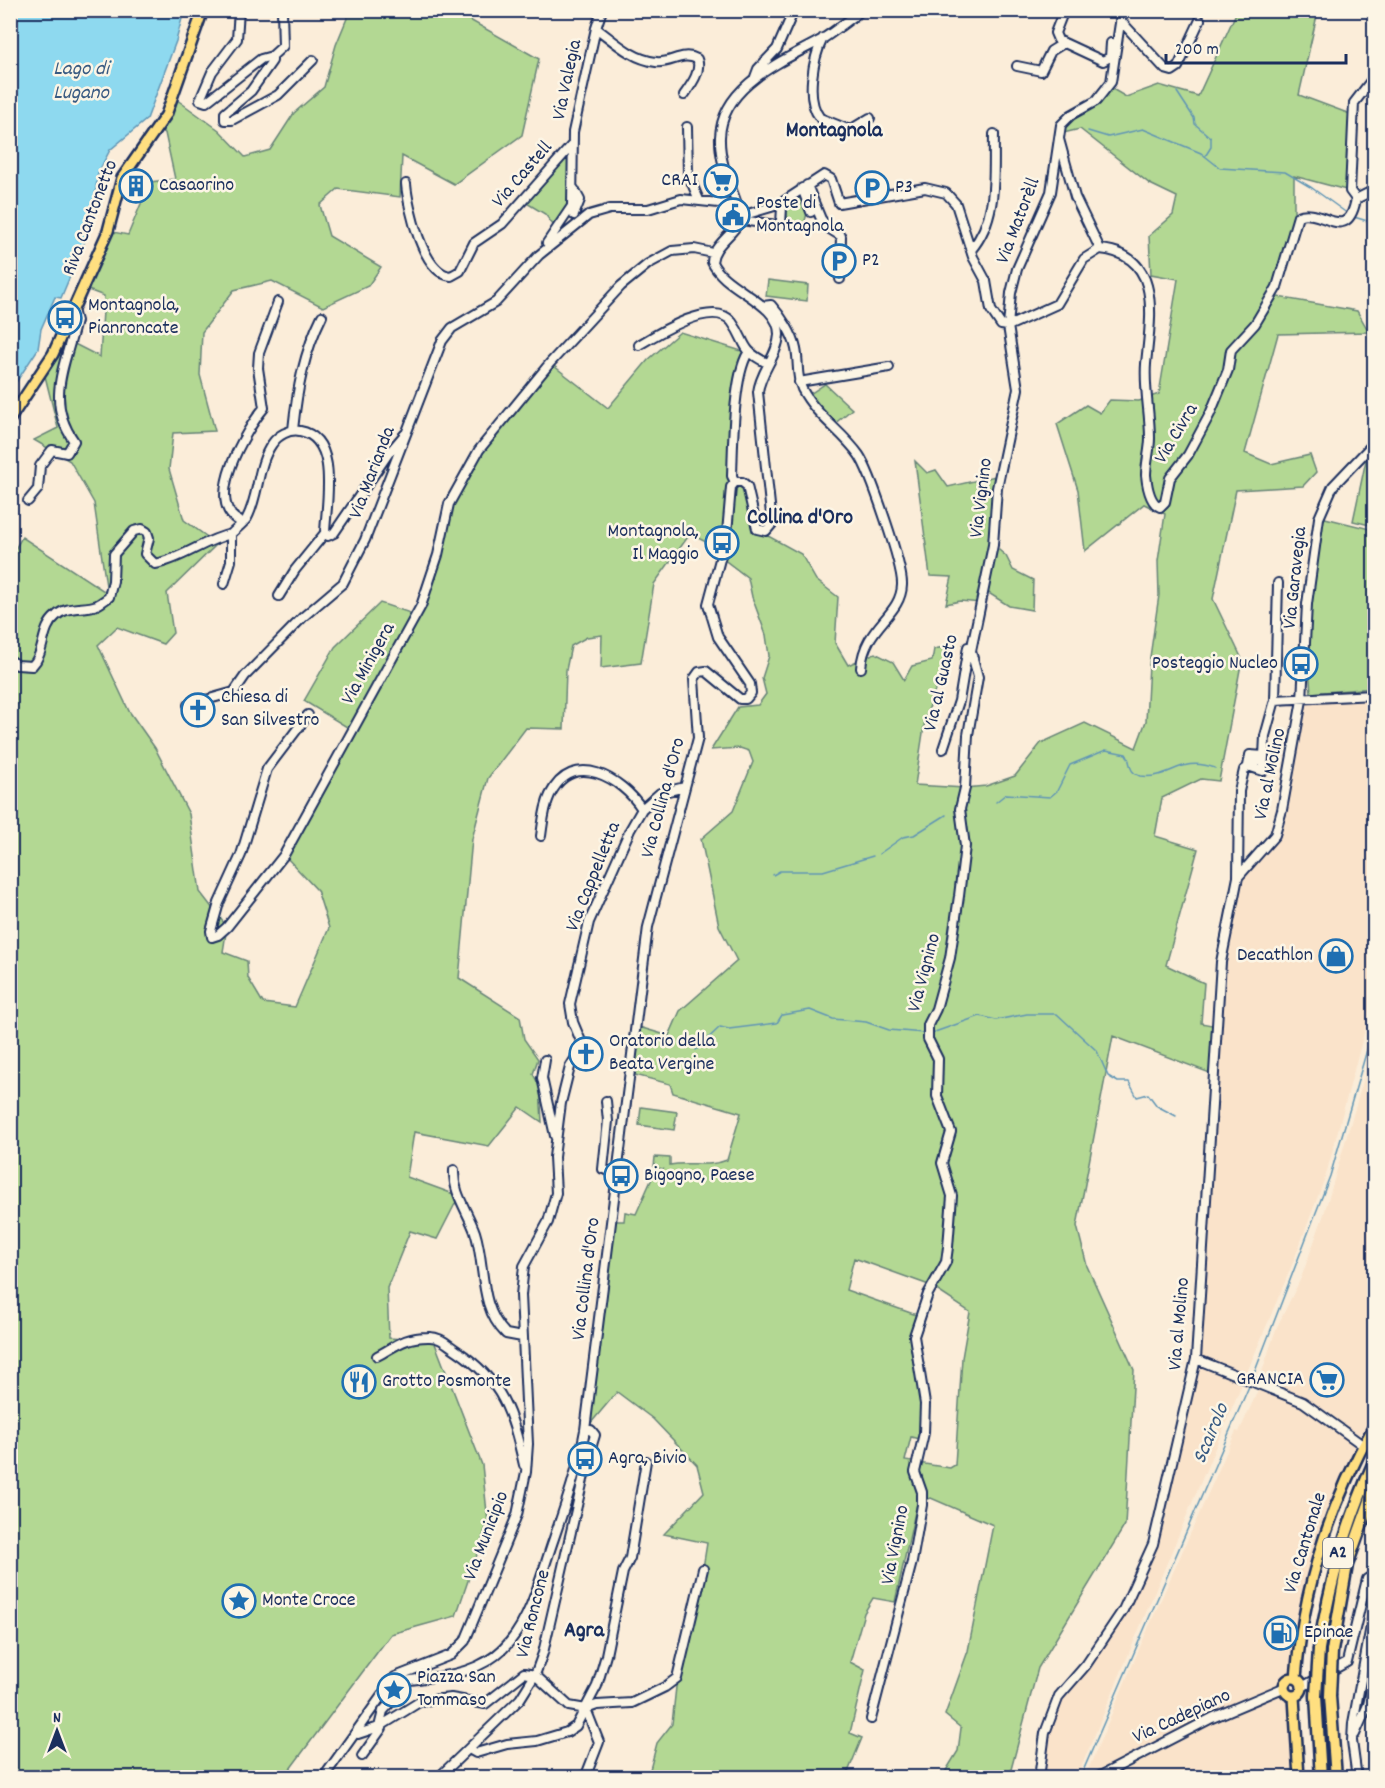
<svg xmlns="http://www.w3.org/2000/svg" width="1385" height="1788" font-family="Dekko,sans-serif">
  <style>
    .built { fill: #fae3ca }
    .green { fill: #b3d893; stroke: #678478; stroke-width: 1.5; fill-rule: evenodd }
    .water { fill: #8ed9ef; stroke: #6095b5; stroke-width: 1.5 }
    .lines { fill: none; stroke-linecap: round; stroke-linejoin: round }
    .stream { stroke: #6095b5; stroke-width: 1.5 }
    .minor-casing { stroke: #1b2f5e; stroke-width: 12 }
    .major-casing { stroke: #1b2f5e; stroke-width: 14 }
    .highway-casing { stroke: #1b2f5e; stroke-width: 15 }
    .minor { stroke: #fcf5e5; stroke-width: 8 }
    .major { stroke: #ffdf80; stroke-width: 9 }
    .highway { stroke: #ffdf80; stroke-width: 10 }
    .highway-bridge-casing { stroke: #1b2f5e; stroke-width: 15; stroke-linecap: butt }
    .highway-bridge { stroke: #ffdf80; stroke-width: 10 }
    .labels { text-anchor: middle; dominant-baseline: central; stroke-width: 5; stroke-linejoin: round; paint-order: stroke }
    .shield { fill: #fcf5e5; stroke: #5e6a86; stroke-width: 1.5 }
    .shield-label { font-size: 18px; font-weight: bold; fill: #1b2f5e }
    .street-label { font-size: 20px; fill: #1b2f5e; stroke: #fcf5e5 }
    .poi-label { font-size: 20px; fill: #1b2f5e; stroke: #fcf5e5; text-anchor: start }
    .water-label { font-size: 21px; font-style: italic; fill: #385a82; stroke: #fcf5e5 }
    .quarter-label { font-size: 22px; font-weight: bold; fill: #1b2f5e; stroke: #fcf5e5 }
  </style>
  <rect width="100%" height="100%" fill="#fbedd9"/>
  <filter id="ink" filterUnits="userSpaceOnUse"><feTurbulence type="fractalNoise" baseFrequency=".0167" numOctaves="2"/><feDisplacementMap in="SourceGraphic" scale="12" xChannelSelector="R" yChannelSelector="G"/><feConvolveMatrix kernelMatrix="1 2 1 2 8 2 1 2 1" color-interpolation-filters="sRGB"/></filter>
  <g filter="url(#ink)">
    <path class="built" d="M1374,695V996L1326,1175L1292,1265L1077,1777L1039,1778L1041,1748L1059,1696L1114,1625L1153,1544L1196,1359L1220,992L1238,877L1275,835L1302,700Z
      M1374,1044V1413L1365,1430L1359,1434L1352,1433L1327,1411L1260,1378L1276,1329L1301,1278L1323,1217Z
      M1260,1386L1303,1404L1351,1441L1355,1449L1336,1489L1310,1563L1295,1637L1289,1701L1296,1777L1089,1778L1088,1770L1139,1649L1236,1431L1239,1432Z"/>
    <path class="green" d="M350,11H454L539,59L522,135L454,184L402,156L400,197L338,189L320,205L329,236L381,267L368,286L323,307L272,281L234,290L202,332L200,375L215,431L173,433L169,469L184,520L217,544L167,593L173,633L163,644L117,627L98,645L129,711L155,748L189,814L200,892L227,927L223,952L247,961L248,978L263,1003L295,1007L329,928L317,890L284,855L352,730L304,701L335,647L380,603L413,614L421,606L444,521L479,450L550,363L608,408L648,360L680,332L748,353L742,368L732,476L742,482L759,531L801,554L816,580L838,597L835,643L848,665L875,653L893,662L904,680L912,666L932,661L934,649L950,646L925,720L915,785L965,788L986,786L1015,776L1041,743L1085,723L1136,748L1146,721L1149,664L1159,595L1158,561L1165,514L1144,504L1085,551L1078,490L1057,424L1086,405L1100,413L1110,400L1139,401L1159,394L1178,279L1151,274L1149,236L1173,215L1177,197L1150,184L1080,129L1059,134V129L1109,87L1126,97L1159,85L1198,96L1237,11H1318L1299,95L1353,115L1350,191L1294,176V212L1296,219L1272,296L1357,311L1369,332L1278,334L1245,453L1271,464L1310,455L1316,472L1303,486L1236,490L1213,599L1242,659L1219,781L1201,779L1162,798L1155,836L1198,849L1166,965L1204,983L1201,1023L1217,1026L1215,1075L1113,1036L1077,1226L1087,1266L1134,1370L1125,1525L1038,1668L1009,1777H942L958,1751L961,1728L945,1715L968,1651L993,1525L931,1498L917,1503L895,1602L873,1598L864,1613L850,1662L865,1670L850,1733L862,1738L846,1777H648L657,1743L672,1724L677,1678L698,1599L707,1543L664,1534L704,1492L697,1465L653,1419L617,1392L585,1430L615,1221H624L625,1212L636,1214L653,1176L663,1169L654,1167L655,1157L670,1158V1165C690,1161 708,1168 727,1160L741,1113L673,1093L670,1084L635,1075L639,1027L669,1036L680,1011L737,961L719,926L701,839L733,811L753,762L749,751L740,748L711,750L738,707L758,705L766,694L762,678L769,656L766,635L752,597L748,578L718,555L722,550L690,534L654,584L641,663L601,668L602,635L587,637L571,646L566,670L564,729L526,728L488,778L472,839L459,978L520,1017L524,1039L538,1059L533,1074L540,1087L542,1122L520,1107L489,1146L414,1132L407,1177L459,1196L437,1239L410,1231L387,1288L389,1338L434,1341L482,1465L488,1522L456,1616L391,1634L284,1777L11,1778V556L22,537L107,593L94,503L70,461L34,440L58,428L44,372L61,337L100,357L104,296L83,288L108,231L128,235L150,182L175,179L165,133L157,129L173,97L219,130L245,157L270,150L294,113L324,87L336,45ZM854,1258L929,1285L970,1312L962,1358L955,1465L950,1468L905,1461L911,1437L923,1440L925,1404L914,1336L922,1317L846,1290Z
      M566,153L572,155L570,205L556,229L545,214L525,202Z
      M797,197L801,199L807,213L804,225L797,229C786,224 785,212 789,202Z
      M768,280L808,285L807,301L766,296Z
      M825,384L852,409L832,426L807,396Z
      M1366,460L1374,462V526L1353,521Z
      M915,461L927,473L936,470L948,487L1000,475L993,545L1006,556L1013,570L1033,580L1032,610L1009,606L984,590L981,603L960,601L946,604L952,577L930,576Z
      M1325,518L1374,530V688L1311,693C1305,636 1314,579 1322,523Z
      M641,1107L677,1112L674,1130L639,1125Z"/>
    <path class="water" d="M11,10L184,11L176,41L147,119L110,150L98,173L91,226L61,298L55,297L41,329L38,349L15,384H10Z"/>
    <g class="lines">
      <path class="stream" d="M1177,92L1194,118L1195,124L1211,138V147L1206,155
        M1088,131L1108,137L1143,129L1201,153L1220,168L1285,172L1312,188L1348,214
        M1354,217L1374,223
        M996,802L1006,794L1050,797L1057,791L1070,765L1106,750L1126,754C1132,762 1127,772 1140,776C1171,780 1179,755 1215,768
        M879,854L903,837L914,835L946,815
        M773,875L780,871H823L873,856
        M932,1033L980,1016L996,1020L1027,1014H1057L1097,1051L1108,1076L1118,1082H1129L1137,1097L1148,1094L1157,1106L1176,1116
        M696,1050L720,1027L729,1029L777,1023L782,1015L810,1010L833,1019L866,1022L889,1030L924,1033
        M1252,1379L1330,1176L1374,1026
        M1080,1778L1250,1384"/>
      <defs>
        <path id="minor" d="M239,10L237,39L212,72L200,100L206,102L261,59L272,56V61L251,91L225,113V120H232L278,95L313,60
          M1064,10L1055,33L1058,40L1103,61L1110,57L1111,43
          M1120,20L1165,69L1172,71L1178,67L1200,20
          M596,28C615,42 632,59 656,62C671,64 682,51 697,59C702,71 691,85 684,95
          M823,38C813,58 805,100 820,118L850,130
          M272,56L283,46L282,10
          M1017,66L1041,71L1051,51L1064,43
          M755,77L758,69L777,49L794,10
          M687,127L688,174L699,200
          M850,130L870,118
          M1059,139L1075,197L1100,249
          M406,184C408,207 423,274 451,276L460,271L474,243L502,224L572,145
          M807,185L821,219L828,228L841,236L840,279
          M802,188L811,212
          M1356,199L1350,191L1354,103L1374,77
          M1356,199L1374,190
          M778,205L824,175L831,179L839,203L925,188L946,193L956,204L973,257L986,281L991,310L1001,325L1008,326
          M574,215L580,200L574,189
          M741,220L777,225L781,224L782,207L778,205L741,216
          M547,243L572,206L573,132L596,28L602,10
          M1100,249C1164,255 1150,320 1146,364C1144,389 1150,413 1150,438C1150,450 1146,463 1146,475C1147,485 1150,503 1160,507L1165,502L1170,478L1188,455L1210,414L1228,370L1231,350L1255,324L1277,287L1298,216C1322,206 1347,246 1356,199
          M971,250C999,217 993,173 994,134
          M763,306L771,305C781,316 793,334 796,349C799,363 796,375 802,389C816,416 842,431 859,455C870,471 903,566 902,585C901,616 864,626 861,668
          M1008,326L1057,304L1084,259L1100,249
          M639,345C657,334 714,298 732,322C748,344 739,349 767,363
          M799,382L889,367
          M293,430C297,390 304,352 322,316
          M735,482L732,476C733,447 733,377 748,353
          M28,501L38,489L40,466L52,450L67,453L74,441C45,401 65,366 76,321L73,310
          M241,522C201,504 247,428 264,408L258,368L259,353L278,302
          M231,534C236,529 244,523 247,518C259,496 257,465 272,444C278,435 289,429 300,431C340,438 326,504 325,533L328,536L334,533L388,454L405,434
          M279,596L295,570L325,533
          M10,660L17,665L32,666C46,652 40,629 56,616C67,605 84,610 97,605C101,603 106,599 109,597L113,581L114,554L134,531L142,529L147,532L149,538L145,554L155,564C182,559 204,540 231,534V561L224,584
          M1275,700L1374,695
          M188,705L234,692L245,676L303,617L343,583L365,540L442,341L452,328L496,302L539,255L589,215L610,209H648L681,199L738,205
          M308,715L267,769L241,855L219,903L211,931L212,937L218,935L227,927L284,855L421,606L438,555L449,504L479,450L550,363L621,286L648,264L672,251L694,249L713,253
          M943,749L959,701L968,647
          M1250,755L1264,756L1263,771L1248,766Z
          M541,836C543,822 544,807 550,795C573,749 622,778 642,809
          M1238,877L1239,791L1244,770L1264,756L1265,736L1275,700L1278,583
          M545,1060L542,1078L555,1136
          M606,1101L608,1121L603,1169L617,1173
          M454,1170C453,1193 467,1210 475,1232C486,1266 478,1306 506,1334L522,1337
          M377,1356C396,1346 404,1337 428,1337C439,1336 447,1344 456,1350C503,1381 512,1413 524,1465
          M1196,1359L1303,1402L1364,1446
          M390,1682C402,1682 414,1679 426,1678C517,1671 527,1619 552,1544C565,1506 578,1469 585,1430L648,927L698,738L694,679L699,672L706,671L740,699H746L751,693L750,684L718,637L708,604L727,533L731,487L735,482H742L747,486L757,529L766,531L772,524L758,392C760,372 778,355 779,335C780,302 724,290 712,262C713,243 737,234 741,216C733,189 719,165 720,137C722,85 783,61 821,40C835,31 849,20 862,10
          M390,1682L400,1692L383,1711L379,1727L421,1701L451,1698L485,1704L524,1673L535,1675L569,1706L586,1709L597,1705L632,1703L665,1687L677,1678L703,1569
          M1302,1687L1347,1662L1367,1579L1374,1575
          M871,1719L912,1562L922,1505V1492L915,1472L924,1433L925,1404L914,1336L928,1294L946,1262L948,1247L952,1196L942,1163L951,1132L937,1096L938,1059L928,1039V1025L936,1009L950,958L959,896L965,846L960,809L965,788L968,735L978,677L971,651L993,545L997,488L1018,389L1008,326L1011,293L1017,269L1051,192L1061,125L1071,115L1096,101L1111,82L1122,10
          M358,1734L379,1727
          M1355,1734L1368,1705L1374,1679
          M469,1749L476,1753L507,1744L537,1741L567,1732L576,1726L597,1686L606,1655L623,1572L630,1558L646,1461
          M362,1756L382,1728
          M323,1778L395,1677L451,1655L465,1641L517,1515L526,1472L528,1444L521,1295L524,1266L548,1222L556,1193L554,1157L561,1103L570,1067L583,1046L573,1022L570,1004L589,922L630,830L642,809L660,793L685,787
          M438,1778L520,1699L535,1675L543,1653L588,1458L595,1435L591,1430H585
          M585,1778L599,1742L586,1709
          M1039,1778L1045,1733L1059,1696L1086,1665L1123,1610L1153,1544L1196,1359L1221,962L1238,877L1275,835L1282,810L1302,700L1307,604L1319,518L1333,486L1374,443
          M1096,1778L1212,1718L1283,1688
          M1357,1778L1352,1741L1353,1723L1374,1610"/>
        <path id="major" d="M10,419L53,354L108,231L122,178L166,115L203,10
          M1284 1687a9 9 0 1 1 18 0a9 9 0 1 1-18 0Z
          M1296,1678C1303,1588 1330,1504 1374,1426
          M1294,1697L1299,1778"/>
        <path id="highway" d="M1319,1649C1330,1581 1346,1525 1374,1462
          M1332,1651L1347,1565L1374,1490
          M1316,1696L1321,1778
          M1330,1696L1336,1778"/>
      </defs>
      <use href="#minor" class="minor-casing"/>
      <use href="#major" class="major-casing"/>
      <use href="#highway" class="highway-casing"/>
      <use href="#minor" class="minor"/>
      <use href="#major" class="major"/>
      <use href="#highway" class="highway"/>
      <defs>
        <path id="highway-bridge" d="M1316,1696L1319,1649
          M1330,1696L1332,1651"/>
      </defs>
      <use href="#highway-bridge" class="highway-bridge-casing"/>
      <use href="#highway-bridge" class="highway-bridge"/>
    </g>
  </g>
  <defs>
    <symbol id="supermarket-ring" viewBox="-11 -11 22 22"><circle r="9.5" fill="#fcf5e5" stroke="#1f6fb2" stroke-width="1.5"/><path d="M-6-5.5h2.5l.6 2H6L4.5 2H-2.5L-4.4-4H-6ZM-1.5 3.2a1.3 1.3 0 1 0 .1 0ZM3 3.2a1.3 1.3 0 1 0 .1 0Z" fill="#1f6fb2"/></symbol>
    <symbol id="building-ring" viewBox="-11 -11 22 22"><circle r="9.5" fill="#fcf5e5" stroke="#1f6fb2" stroke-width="1.5"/><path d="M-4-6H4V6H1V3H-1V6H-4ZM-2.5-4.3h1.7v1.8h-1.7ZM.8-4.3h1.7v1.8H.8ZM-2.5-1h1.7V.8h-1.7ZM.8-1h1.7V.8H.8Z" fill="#1f6fb2"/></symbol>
    <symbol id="parking-ring" viewBox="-11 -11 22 22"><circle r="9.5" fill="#fcf5e5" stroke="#1f6fb2" stroke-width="1.5"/><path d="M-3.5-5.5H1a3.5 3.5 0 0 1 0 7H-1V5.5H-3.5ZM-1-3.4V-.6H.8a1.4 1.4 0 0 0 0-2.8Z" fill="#1f6fb2"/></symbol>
    <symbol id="civic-ring" viewBox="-11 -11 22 22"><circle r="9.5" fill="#fcf5e5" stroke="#1f6fb2" stroke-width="1.5"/><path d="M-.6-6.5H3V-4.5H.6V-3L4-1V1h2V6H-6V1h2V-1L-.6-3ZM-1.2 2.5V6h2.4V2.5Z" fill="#1f6fb2"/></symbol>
    <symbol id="bus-ring" viewBox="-11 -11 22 22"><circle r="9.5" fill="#fcf5e5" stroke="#1f6fb2" stroke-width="1.5"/><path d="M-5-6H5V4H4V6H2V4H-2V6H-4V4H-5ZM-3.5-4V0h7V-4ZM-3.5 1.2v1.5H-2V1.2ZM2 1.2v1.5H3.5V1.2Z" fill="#1f6fb2"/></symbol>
    <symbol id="church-ring" viewBox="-11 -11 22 22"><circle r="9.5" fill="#fcf5e5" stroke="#1f6fb2" stroke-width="1.5"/><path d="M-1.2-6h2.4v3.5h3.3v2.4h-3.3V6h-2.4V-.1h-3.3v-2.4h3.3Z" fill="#1f6fb2"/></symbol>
    <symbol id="shop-ring" viewBox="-11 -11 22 22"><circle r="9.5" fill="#fcf5e5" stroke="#1f6fb2" stroke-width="1.5"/><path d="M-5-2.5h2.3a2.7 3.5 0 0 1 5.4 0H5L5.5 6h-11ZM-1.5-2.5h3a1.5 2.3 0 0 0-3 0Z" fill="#1f6fb2"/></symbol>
    <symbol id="restaurant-ring" viewBox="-11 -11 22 22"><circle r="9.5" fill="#fcf5e5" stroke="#1f6fb2" stroke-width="1.5"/><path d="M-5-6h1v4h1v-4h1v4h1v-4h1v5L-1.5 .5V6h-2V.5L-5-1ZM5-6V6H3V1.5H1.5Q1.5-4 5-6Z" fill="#1f6fb2"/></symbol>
    <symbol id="sight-ring" viewBox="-11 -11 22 22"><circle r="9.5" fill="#fcf5e5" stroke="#1f6fb2" stroke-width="1.5"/><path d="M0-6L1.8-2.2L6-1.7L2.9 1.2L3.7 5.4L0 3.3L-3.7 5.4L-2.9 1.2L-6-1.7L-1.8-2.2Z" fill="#1f6fb2"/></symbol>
    <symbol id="fuel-ring" viewBox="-11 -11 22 22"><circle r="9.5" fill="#fcf5e5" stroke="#1f6fb2" stroke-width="1.5"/><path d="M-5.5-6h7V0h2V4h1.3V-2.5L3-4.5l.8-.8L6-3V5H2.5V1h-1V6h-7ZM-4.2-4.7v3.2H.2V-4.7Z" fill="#1f6fb2"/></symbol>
  </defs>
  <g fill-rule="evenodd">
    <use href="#supermarket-ring" x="702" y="162" width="38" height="38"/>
    <use href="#building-ring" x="117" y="167" width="38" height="38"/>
    <use href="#parking-ring" x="853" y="169" width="38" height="38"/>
    <use href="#civic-ring" x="714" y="196" width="38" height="38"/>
    <use href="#parking-ring" x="820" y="242" width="38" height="38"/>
    <use href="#bus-ring" x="46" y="299" width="38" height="38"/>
    <use href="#bus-ring" x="703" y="524" width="38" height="38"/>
    <use href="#bus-ring" x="1282" y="645" width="38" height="38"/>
    <use href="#church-ring" x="179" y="691" width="38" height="38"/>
    <use href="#shop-ring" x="1317" y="937" width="38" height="38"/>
    <use href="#church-ring" x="567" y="1035" width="38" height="38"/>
    <use href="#bus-ring" x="602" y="1157" width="38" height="38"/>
    <use href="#supermarket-ring" x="1308" y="1361" width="38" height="38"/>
    <use href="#restaurant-ring" x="340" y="1363" width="38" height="38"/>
    <use href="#bus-ring" x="566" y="1440" width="38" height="38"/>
    <use href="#sight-ring" x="220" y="1582" width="38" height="38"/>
    <use href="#fuel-ring" x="1262" y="1614" width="38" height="38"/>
    <use href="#sight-ring" x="375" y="1671" width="38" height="38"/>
  </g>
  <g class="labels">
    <rect class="shield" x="1323" y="1538" width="30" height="30" rx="4.5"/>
    <g class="shield-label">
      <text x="1338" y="1553">A2</text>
    </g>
    <g class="street-label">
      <text transform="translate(568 80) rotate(-78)">Via Valegia</text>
      <text transform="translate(523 175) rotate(-49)">Via Castell</text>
      <text transform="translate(91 218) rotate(-69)">Riva Cantonetto</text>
      <text transform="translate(1019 221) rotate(-69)">Via Matorèll</text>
      <text transform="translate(1177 434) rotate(-59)">Via Civra</text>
      <text transform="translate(373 473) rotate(-69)">Via Marianda</text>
      <text transform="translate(982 498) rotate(-83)">Via Vignino</text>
      <text transform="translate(1296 578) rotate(-84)">Via Garavegia</text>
      <text transform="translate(369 664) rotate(-61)">Via Minigera</text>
      <text transform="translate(942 683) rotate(-77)">Via al Guasto</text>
      <text transform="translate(1271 774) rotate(-78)">Via al Molino</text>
      <text transform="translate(664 798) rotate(-75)">Via Collina d'Oro</text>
      <text transform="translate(594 877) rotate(-68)">Via Cappelletta</text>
      <text transform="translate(925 973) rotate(-75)">Via Vignino</text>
      <text transform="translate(587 1279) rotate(-83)">Via Collina d'Oro</text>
      <text transform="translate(1180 1324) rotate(-85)">Via al Molino</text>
      <text transform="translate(487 1536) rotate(-69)">Via Municipio</text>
      <text transform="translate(1306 1543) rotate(-73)">Via Cantonale</text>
      <text transform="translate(896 1545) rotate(-79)">Via Vignino</text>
      <text transform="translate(534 1614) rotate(-76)">Via Roncone</text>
      <text transform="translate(1182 1717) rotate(-25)">Via Cadepiano</text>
    </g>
    <g class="poi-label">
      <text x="698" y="181" text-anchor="end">CRAI</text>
      <text x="159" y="186">Casaorino</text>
      <text x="895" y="188">P3</text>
      <text x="756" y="204">Poste di<tspan x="756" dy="23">Montagnola</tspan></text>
      <text x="862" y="261">P2</text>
      <text x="88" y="306">Montagnola,<tspan x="88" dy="23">Pianroncate</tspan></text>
      <text x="699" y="532" text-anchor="end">Montagnola,<tspan x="699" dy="23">Il Maggio</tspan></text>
      <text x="1278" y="664" text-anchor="end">Posteggio Nucleo</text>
      <text x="221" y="698">Chiesa di<tspan x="221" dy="23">San Silvestro</tspan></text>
      <text x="1313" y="956" text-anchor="end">Decathlon</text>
      <text x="609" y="1042">Oratorio della<tspan x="609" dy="23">Beata Vergine</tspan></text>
      <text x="644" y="1176">Bigogno, Paese</text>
      <text x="1304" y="1380" text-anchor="end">GRANCIA</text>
      <text x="382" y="1382">Grotto Posmonte</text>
      <text x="608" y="1459">Agra, Bivio</text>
      <text x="262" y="1601">Monte Croce</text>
      <text x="1304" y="1633">Epinae</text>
      <text x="417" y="1678">Piazza San<tspan x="417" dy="23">Tommaso</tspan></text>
    </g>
    <g class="water-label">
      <text x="81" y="70">Lago di<tspan x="81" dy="24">Lugano</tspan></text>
      <text transform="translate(1212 1434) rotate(-67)">Scairolo</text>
    </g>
    <g class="quarter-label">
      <text x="834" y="131">Montagnola</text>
      <text x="800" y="518">Collina d'Oro</text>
      <text x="584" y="1631">Agra</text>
    </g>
  </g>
  <rect width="1385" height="1788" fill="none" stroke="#fcf5e5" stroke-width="36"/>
  <rect x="18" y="18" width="1349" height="1752" fill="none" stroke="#1b2f5e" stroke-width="2" filter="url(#ink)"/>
  <g transform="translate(57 1731)" stroke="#fcf5e5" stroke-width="4.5" paint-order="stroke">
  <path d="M0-4.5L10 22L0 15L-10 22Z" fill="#1b2f5e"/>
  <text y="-9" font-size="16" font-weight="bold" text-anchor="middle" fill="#1b2f5e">N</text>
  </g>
  <path d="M1166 54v9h180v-9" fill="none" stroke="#1b2f5e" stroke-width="3"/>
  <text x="1175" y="54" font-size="18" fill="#1b2f5e" stroke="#fcf5e5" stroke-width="4.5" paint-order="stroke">200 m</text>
</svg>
